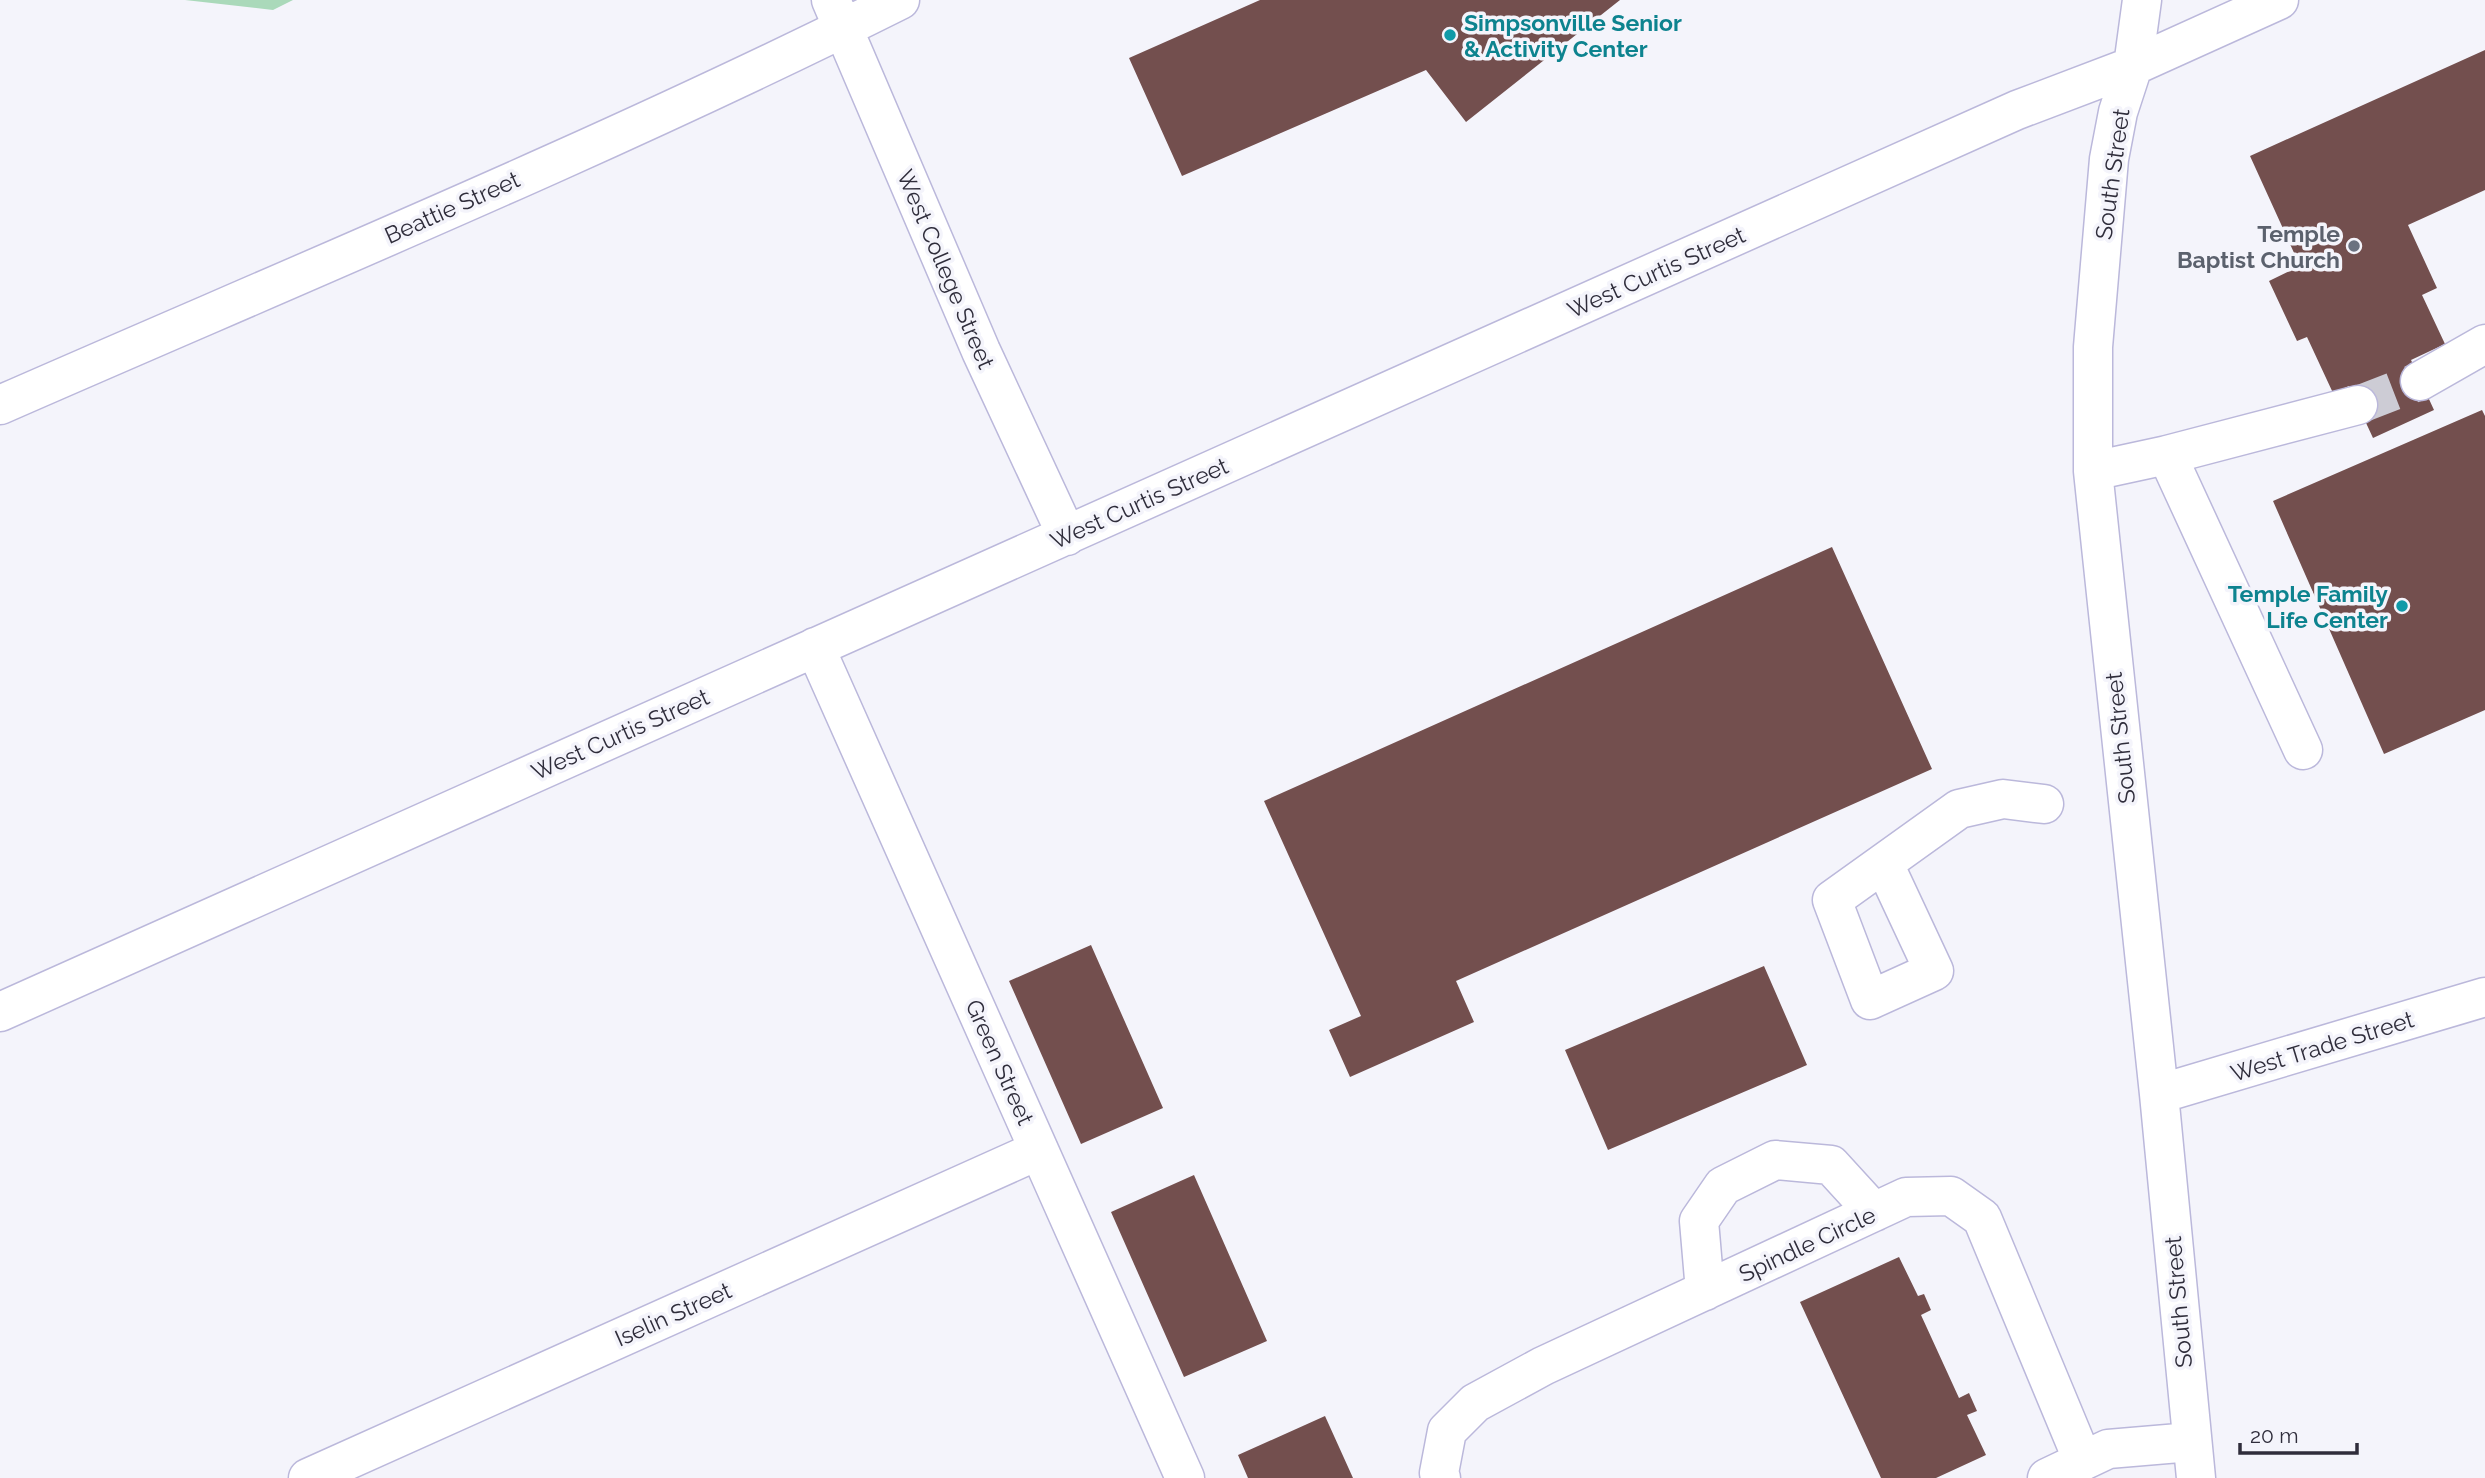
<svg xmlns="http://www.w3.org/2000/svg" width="2485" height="1478" font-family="Raleway,sans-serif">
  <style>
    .green { fill: #aad9ba }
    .building { fill: #734f4e }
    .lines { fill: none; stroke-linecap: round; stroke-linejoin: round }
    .minor-tunnel { stroke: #cdccd5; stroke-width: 38; stroke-dasharray: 38 19; stroke-linecap: butt }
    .minor-casing { stroke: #bbb8db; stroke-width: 41 }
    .minor { stroke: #fff; stroke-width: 38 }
    .culture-dot { fill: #0f9aa8; stroke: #f4f4fb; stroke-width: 2.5 }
    .worship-dot { fill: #6b7280; stroke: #f4f4fb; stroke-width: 2.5 }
    .labels { text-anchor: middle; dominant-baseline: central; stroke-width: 7; stroke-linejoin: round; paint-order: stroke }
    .culture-label { font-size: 23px; font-weight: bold; fill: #0d838f; stroke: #f4f4fb; text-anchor: start }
    .street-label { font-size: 23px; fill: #2f2d3b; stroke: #f4f4fb }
    .worship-label { font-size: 23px; font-weight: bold; fill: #5b616d; stroke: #f4f4fb; text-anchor: end }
  </style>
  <rect width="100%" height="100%" fill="#f4f4fb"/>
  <path class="green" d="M185,0H293L273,10Z"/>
  <path class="building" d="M1260,0H1620L1466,122L1426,70L1182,176L1129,58Z
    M2485,50V190L2408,225L2437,288L2422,295L2445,344L2411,360L2434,410L2373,438L2349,386L2333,393L2307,337L2297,341L2269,281L2300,266L2250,156Z
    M2482,410L2485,416V710L2384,754L2273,501Z
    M1832,547L1932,769L1456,981L1474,1022L1350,1077L1329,1030L1361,1016L1264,801Z
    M1091,945L1163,1108L1081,1144L1009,981Z
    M1764,966L1807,1065L1608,1150L1565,1050Z
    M1194,1175L1267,1341L1184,1377L1111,1212Z
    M1899,1257L1918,1296L1924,1294L1931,1310L1921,1315L1959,1398L1969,1393L1977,1411L1967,1415L1986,1455L1936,1478H1881L1800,1302Z
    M1325,1416L1353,1478H1248L1238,1455Z"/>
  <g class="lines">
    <path class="minor-tunnel" d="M2358,405L2420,381"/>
    <defs>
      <path id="minor" d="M831,0L981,351L1067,536
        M2142,0L2133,66L2118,112L2109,159L2093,347V471L2159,1094L2196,1478
        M2420,381L2485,344
        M0,405C301,273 606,147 900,0
        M2167,455L2358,405
        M2093,471L2167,455L2303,750
        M815,647L1185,1478
        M1884,864L1934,971L1870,1000L1832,900L1959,809L2003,799L2044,804
        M0,1012L2017,110L2133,66L2279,0
        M2159,1094L2485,997
        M1705,1291L1699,1221L1723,1186L1775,1160L1831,1165L1874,1212
        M308,1478L1039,1150
        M1441,1478L1439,1473L1447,1431L1475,1403L1543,1366L1906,1197L1951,1196L1982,1218L2083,1461
        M2047,1478L2108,1449L2191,1442"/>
    </defs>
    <use href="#minor" class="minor-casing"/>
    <use href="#minor" class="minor"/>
  </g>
  <g class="culture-dot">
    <circle cx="1450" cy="35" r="7"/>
    <circle cx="2402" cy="606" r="7"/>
  </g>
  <circle class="worship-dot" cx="2354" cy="246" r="7"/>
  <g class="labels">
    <g class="culture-label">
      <text x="1464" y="22">Simpsonville Senior<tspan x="1464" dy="26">&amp; Activity Center</tspan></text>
      <text x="2388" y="593" text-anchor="end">Temple Family<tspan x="2388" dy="26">Life Center</tspan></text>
    </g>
    <g class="street-label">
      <text transform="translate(2112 174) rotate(-82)">South Street</text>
      <text transform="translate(452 207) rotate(-24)">Beattie Street</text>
      <text transform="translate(946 269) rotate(67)">West College Street</text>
      <text transform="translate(1656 272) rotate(-24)">West Curtis Street</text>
      <text transform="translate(1139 503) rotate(-24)">West Curtis Street</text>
      <text transform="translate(620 734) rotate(-24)">West Curtis Street</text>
      <text transform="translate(2120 738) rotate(-96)">South Street</text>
      <text transform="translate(2322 1046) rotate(-17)">West Trade Street</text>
      <text transform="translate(1000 1062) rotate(66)">Green Street</text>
      <text transform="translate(1807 1244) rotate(-25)">Spindle Circle</text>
      <text transform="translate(2178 1302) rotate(-95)">South Street</text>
      <text transform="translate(673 1314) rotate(-24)">Iselin Street</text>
    </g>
    <g class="worship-label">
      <text x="2340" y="233">Temple<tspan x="2340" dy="26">Baptist Church</tspan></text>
    </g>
  </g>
  <path d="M2240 1443v10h117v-10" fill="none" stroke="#2f2d3b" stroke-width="3.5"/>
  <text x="2250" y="1443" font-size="21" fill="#2f2d3b" stroke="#f4f4fb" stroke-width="5" paint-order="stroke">20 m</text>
</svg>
